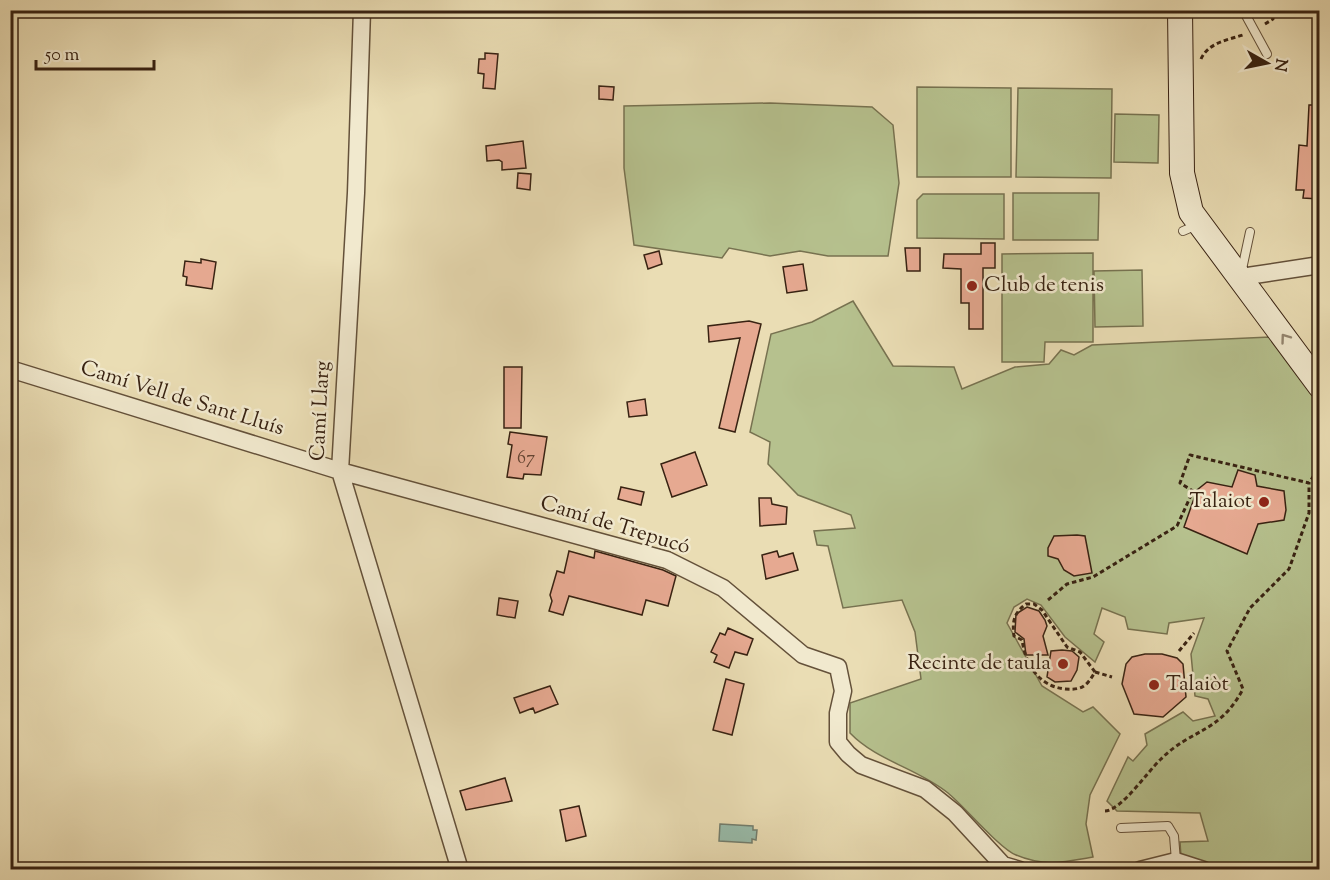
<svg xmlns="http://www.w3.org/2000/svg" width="1330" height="880" font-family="'Sorts Mill Goudy',serif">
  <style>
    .green { fill: #b6c18e; stroke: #777250; stroke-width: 1.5 }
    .water { fill: #98bcab; stroke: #727e6e; stroke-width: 1.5 }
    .building { fill: #e6a991; stroke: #382212; stroke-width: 1.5 }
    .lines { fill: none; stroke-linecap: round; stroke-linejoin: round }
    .lane-casing { stroke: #64513a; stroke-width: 10 }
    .street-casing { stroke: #64513a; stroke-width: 19 }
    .secondary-casing { stroke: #382212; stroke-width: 26 }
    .path { stroke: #382212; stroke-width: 3; stroke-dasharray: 4.5 3; stroke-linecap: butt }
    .lane { stroke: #f1e9ce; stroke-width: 8 }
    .street { stroke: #f1e9ce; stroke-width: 16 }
    .secondary { stroke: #f1e9ce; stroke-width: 24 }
    .oneway { stroke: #948670 }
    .poi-dot { fill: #8f2418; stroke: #f1e9ce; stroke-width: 2 }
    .labels { text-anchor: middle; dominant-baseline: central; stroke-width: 5; stroke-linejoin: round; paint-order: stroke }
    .number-label { font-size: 18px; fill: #644432 }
    .poi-label { font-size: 21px; fill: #382212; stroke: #f1e9ce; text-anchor: start }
    .street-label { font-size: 21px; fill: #382212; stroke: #f1e9ce }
  </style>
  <rect width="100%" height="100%" fill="#eaddb4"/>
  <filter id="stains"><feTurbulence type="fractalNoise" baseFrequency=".00333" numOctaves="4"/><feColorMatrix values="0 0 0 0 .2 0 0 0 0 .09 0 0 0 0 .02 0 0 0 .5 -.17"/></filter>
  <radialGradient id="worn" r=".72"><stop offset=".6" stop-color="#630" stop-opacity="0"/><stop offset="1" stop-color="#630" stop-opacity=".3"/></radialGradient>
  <path class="green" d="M917,87L1011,88V177H917Z
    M1018,88L1112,89L1111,178L1016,177Z
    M770,103L872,107L893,125L899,183L888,256H828L800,251L770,256L729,248L722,258L634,245L624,168V106Z
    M1115,114L1159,115L1158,163L1114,162Z
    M1013,193H1099L1098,240H1013Z
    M923,194H1004V239L917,238V200Z
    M1093,253V342H1045L1044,362H1002V254Z
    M1142,270L1143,326L1095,327L1094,271Z
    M853,301L893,366L954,367L962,389L1015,367L1049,364L1061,350L1074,355L1092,345L1270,337L1319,403V869H1216L1181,857L1180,842L1208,841L1200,813L1117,811L1107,801L1128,757L1133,761L1147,745L1145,734L1183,712L1193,721L1215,716L1208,699L1195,696L1191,654L1204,618L1169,623L1167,634L1128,629L1125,617L1102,608L1094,634L1104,642L1095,662L1065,637L1041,605L1027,599L1014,607L1007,623L1042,686L1083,712L1093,707L1120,734L1090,795L1086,824L1093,857C1064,862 1044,867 1016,855C1000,849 964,806 948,793C917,768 877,761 850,733V703L921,679L915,632L902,600L843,608L828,546L817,545L814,531L855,528L851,515L798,495L768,464L770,442L750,432L771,334L812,322Z"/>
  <path class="water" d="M720,824L753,826V830H757L756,840L752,839V843L719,841Z"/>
  <path class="building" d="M485,53L498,54L495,89L483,88L484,74L478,73L479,59H485Z
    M599,86L614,87L613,100L599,99Z
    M1309,105H1320L1319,199L1303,198L1304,190H1296L1299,145L1307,146Z
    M523,141L526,168L502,170V162L499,160L487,161L486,146Z
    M518,173L531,174L530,190L517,188Z
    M981,243H995V268H983V329H969V303H961V269L943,268L944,254H981Z
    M905,248H920V271H907Z
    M659,251L662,264L648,269L644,255Z
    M201,259L216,262L212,289L186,285L187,277L183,276L185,261L201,263Z
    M803,264L807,290L787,293L783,267Z
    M749,321L761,324L735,432L719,428L740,338L709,342L708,326Z
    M504,367H522L521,428H504Z
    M645,399L647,415L629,417L627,402Z
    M510,432L547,437L541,475L524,474L523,479L507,477L512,445L508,444Z
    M695,452L707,485L672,497L661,464Z
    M1238,470L1255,475L1257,486L1284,491L1286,510L1284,520L1258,524L1247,554L1184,527L1197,490L1207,482L1232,487Z
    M621,487L644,492L641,505L618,499Z
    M759,498H771L772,504L787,507L786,524L760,526Z
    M1077,535L1085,536L1092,573L1074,576L1064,570L1058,559L1048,556V548L1054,536Z
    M569,551L594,558L595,551L663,570L676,576L668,606L646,600L642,615L569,596L563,615L549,611L552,601L550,595L557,571L564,573Z
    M777,551L779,557L793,553L798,570L766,579L762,555Z
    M499,598L518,601L515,618L497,615Z
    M1027,607L1039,611L1045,620L1047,626L1043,636L1048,655H1026L1024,639L1015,632L1016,614Z
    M728,628L753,639L747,655L735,652L729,668L714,662L717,655L711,652L720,633L725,635Z
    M1062,650L1072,651L1079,657L1077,670L1071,681L1055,682L1047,677L1051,651Z
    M1145,654H1162L1177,658L1183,664L1186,697L1163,717L1134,714L1122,684L1126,664L1132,657Z
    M726,679L744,684L732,735L713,730Z
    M550,686L558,704L535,713L533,708L520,713L514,698Z
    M505,778L512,801L466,810L460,791Z
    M579,806L586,836L566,841L560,810Z"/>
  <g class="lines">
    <defs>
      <path id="lane" d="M1243,10L1267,54
        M1183,231L1197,225
        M1241,274L1250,232
        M1121,828L1168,826L1174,836L1176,861"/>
      <path id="street" d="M362,10L356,193L340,471L460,870
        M1241,277L1320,265
        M10,369L340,471L667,560L723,588L803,655L838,667L843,691L838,713V742L848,754L861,765L925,789L955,813L1003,865L1020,870
        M1140,870L1176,861L1204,870"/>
      <path id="secondary" d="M1180,10L1182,173L1191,212L1320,386"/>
    </defs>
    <use href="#lane" class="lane-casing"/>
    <use href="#street" class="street-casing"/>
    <use href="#secondary" class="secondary-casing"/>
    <path class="path" d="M1265,24L1273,19V10
      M1201,59C1208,43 1227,40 1243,35
      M1048,600L1067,584L1093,577L1177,526L1193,491L1180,483L1190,455L1309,483L1320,466
      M1179,651L1194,633
      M1095,672L1080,652L1067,647L1042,610L1034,604H1026C1014,613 1012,621 1014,636L1022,640C1026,666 1039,686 1065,689C1082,690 1086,687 1095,672L1112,677
      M1105,811C1122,810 1147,772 1161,759C1192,728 1219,734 1243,689L1227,651L1250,608L1289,569L1309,513V483"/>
    <use href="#lane" class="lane"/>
    <use href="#street" class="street"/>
    <use href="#secondary" class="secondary"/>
  </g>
  <defs><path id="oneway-chevron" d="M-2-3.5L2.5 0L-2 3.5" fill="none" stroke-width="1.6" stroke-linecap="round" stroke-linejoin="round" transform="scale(1.5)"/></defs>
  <use class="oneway" href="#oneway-chevron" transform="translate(1285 338) rotate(-126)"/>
  <g class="poi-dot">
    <circle cx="972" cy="286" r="6"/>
    <circle cx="1264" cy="502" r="6"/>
    <circle cx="1063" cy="664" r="6"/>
    <circle cx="1154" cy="685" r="6"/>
  </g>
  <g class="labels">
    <g class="number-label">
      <text x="526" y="459">67</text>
    </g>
    <g class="poi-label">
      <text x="984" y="286">Club de tenis</text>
      <text x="1252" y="502" text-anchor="end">Talaiot</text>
      <text x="1051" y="664" text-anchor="end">Recinte de taula</text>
      <text x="1166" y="685">Talaiòt</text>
    </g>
    <g class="street-label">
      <text transform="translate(182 399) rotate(17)">Camí Vell de Sant Lluís</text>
      <text transform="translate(321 411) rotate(-87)">Camí Llarg</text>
      <text transform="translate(615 526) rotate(17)">Camí de Trepucó</text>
    </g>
  </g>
  <rect width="1330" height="880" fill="none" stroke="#eaddb4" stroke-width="36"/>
  <rect x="12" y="12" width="1306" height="856" fill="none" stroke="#382212" stroke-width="3"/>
  <rect x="18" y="18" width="1294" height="844" fill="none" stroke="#382212" stroke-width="1.5"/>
  <g transform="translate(1267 63) rotate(99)" stroke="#f1e9ce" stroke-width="4.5" paint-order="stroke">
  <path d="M0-4.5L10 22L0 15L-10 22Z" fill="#382212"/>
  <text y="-9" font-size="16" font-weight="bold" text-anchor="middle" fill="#382212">N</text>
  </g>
  <path d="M36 60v9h118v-9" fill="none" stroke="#382212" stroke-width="3"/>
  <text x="45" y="60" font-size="18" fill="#382212" stroke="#f1e9ce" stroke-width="4.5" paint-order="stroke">50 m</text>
  <rect width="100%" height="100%" filter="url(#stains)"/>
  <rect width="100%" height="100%" fill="url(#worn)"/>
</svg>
